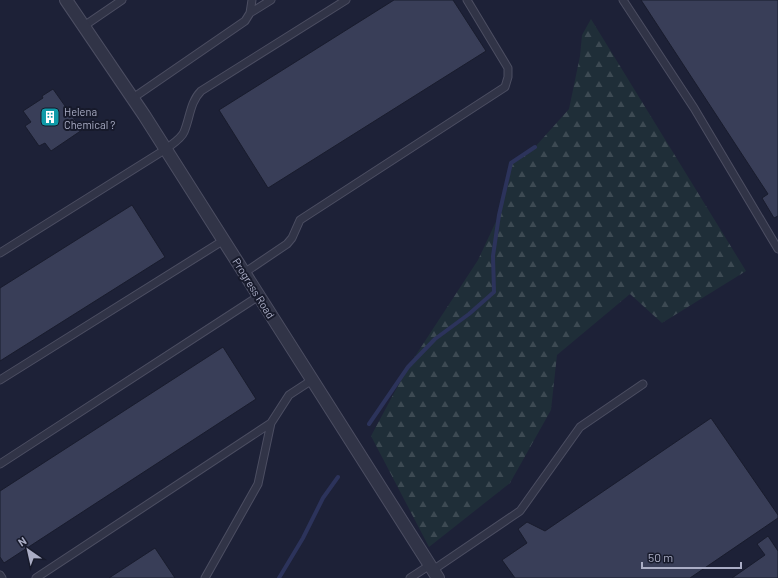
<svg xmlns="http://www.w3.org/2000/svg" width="778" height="578" font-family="Barlow,sans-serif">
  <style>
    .forest { fill: url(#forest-firs) }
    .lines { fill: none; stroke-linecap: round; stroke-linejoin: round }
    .stream { stroke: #2c335b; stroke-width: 4 }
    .building { fill: #393e58; stroke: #191c2d }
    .service-casing { stroke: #4c4e62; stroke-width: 9 }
    .minor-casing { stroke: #4c4e62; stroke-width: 14 }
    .service { stroke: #313447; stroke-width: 7 }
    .minor { stroke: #313447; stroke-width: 12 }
    .labels { text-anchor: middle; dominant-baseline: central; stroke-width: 4; stroke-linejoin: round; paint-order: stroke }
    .poi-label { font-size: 11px; fill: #aaadc5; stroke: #171a2b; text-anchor: start }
    .street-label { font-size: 11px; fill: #aaadc5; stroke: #171a2b }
  </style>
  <defs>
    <pattern id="forest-firs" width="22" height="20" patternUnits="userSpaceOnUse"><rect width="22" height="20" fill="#1f2e38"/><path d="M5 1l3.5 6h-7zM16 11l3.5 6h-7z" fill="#3d4a53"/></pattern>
  </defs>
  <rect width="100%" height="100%" fill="#1d2137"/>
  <path class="forest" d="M591,19L746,271L662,323L630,294L557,355L551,410L510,483L429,547L371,436L408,367L478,260L499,215L511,163L535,147L569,109L580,56L582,35Z"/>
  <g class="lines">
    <path class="stream" d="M369,424L408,367L435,339L469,314L494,292L493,256L499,215L511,163L535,147
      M279,578L303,538L323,498L338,477"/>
  </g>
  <path class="building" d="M394,0H453L486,51L268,188L219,110Z
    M641,0H778V216L774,218L762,198L768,194Z
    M53,89L82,130L51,151L45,143L39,146L25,126L31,122L23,111L43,98L42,96Z
    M132,205L165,257L0,361V288Z
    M223,347L256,399L4,563L0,557V491Z
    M711,418L778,515V518L690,578H515L502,560L527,543L518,529L527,522L545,531Z
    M768,536L778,551V578H732L765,555L757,544Z
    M155,548L175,578H109Z"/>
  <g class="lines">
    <defs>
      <path id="service" d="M623,0L694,108L778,249
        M250,13L271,0
        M84,26L122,0
        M133,98L245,21L250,13L252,0
        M0,253L166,149C172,144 181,139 184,132C190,118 190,102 201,91L346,0
        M244,273L287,244L292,238L300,220L505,87L508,77V68L467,0
        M0,380L224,240
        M0,464L259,296
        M433,570L520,511L580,427L643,384
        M0,575L2,578
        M36,578L271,423L289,395L312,380
        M205,578L258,484L271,423
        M410,578L430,565"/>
      <path id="minor" d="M66,0L144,115L438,578"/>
    </defs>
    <use href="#service" class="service-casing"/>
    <use href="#minor" class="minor-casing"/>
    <use href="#service" class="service"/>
    <use href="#minor" class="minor"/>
  </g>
  <defs>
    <symbol id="building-square" viewBox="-11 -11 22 22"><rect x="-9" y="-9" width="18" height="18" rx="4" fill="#0f9aa8" stroke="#171a2b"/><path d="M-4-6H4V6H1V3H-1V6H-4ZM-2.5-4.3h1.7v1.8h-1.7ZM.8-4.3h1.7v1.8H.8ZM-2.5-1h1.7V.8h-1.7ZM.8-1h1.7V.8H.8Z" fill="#fff"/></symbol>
  </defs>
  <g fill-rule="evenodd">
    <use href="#building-square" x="39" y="106" width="22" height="22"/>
  </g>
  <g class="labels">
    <g class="poi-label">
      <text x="64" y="111">Helena<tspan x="64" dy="13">Chemical ?</tspan></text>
    </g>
    <g class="street-label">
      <text transform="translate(254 288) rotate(58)">Progress Road</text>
    </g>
  </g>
  <g transform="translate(28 550) rotate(326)" stroke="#171a2b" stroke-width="3" paint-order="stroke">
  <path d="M0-3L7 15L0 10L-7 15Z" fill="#aaadc5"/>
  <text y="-6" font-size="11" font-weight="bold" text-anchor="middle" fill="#aaadc5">N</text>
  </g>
  <path d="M642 562v6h99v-6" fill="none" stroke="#aaadc5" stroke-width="2"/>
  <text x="648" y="562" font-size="12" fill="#aaadc5" stroke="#171a2b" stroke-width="3" paint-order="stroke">50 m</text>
</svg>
